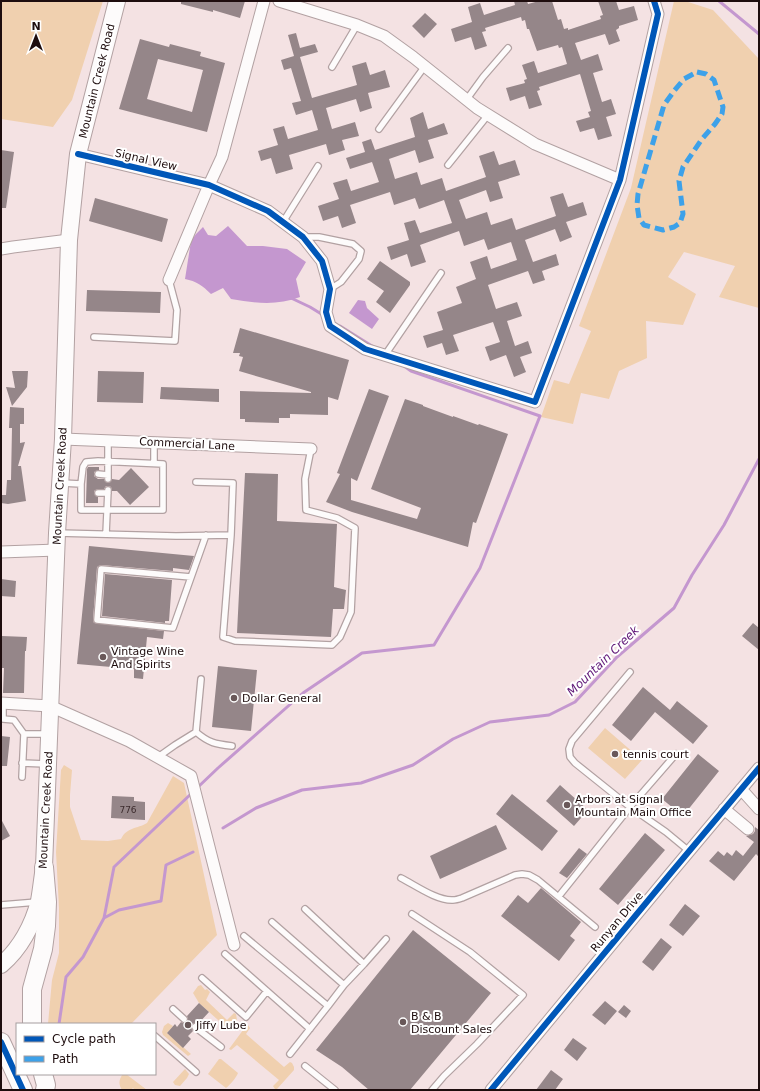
<svg xmlns="http://www.w3.org/2000/svg" width="760" height="1091" font-family="'DejaVu Sans',sans-serif">
  <style>
    .green { fill: #f0d0af }
    .water { fill: #c497cf }
    .lines { fill: none; stroke-linecap: round; stroke-linejoin: round }
    .stream { stroke: #c497cf; stroke-width: 3 }
    .building { fill: #958689; fill-rule: evenodd }
    .service-casing { stroke: #b2a1a2; stroke-width: 8 }
    .minor-casing { stroke: #b2a1a2; stroke-width: 13 }
    .secondary-casing { stroke: #b2a1a2; stroke-width: 18 }
    .primary-casing { stroke: #b2a1a2; stroke-width: 20 }
    .service { stroke: #fdfbfb; stroke-width: 5.5 }
    .minor { stroke: #fdfbfb; stroke-width: 11 }
    .secondary { stroke: #fdfbfb; stroke-width: 16 }
    .primary { stroke: #fdfbfb; stroke-width: 18 }
    .quiet { stroke: #3da1e9; stroke-width: 5; stroke-dasharray: 10 5; stroke-linecap: butt }
    .cycleway-casing { stroke: #fff; stroke-width: 8 }
    .cycleway { stroke: #0057b8; stroke-width: 6 }
    .poi-dot { fill: #695859; stroke: #fff; stroke-width: 1.5 }
    .labels { text-anchor: middle; dominant-baseline: central; stroke-width: 4; stroke-linejoin: round; paint-order: stroke }
    .number-label { font-size: 9px; fill: #3c2b2d }
    .street-label { font-size: 11px; fill: #1e0d0e; stroke: #fff }
    .poi-label { font-size: 11px; fill: #1e0d0e; stroke: #fff; text-anchor: start }
    .water-label { font-size: 12px; font-style: italic; fill: #601878; stroke: #fff }
  </style>
  <rect width="100%" height="100%" fill="#f4e2e3"/>
  <path class="green" d="M1,1H103L72,100L53,127L1,119Z
    M674,1H685L713,10L759,59V308L719,297L735,266L684,252L668,277L696,294L683,325L646,321L647,358L619,371L609,399L581,393L573,424L541,417L554,380L569,384L591,331L579,326L631,188Z
    M605,728L642,760L625,779L588,748Z
    M64,765L72,770L70,795V807L81,840L108,841L121,839C127,827 137,829 147,823L173,776L184,783L217,935L131,1024H48L52,980L59,953V908L56,852L61,770Z
    M201,985L205,990L207,989L210,992L206,1000L227,1020L234,1013L236,1014L237,1020L232,1027L227,1028L199,1003L193,993L198,986Z
    M168,1023L173,1026L167,1033L191,1054L188,1056L163,1035L162,1032L164,1026Z
    M248,1025L250,1028L246,1034L284,1067L290,1062L292,1063L294,1067V1070L277,1089H275L273,1086L279,1080L237,1045L231,1050L229,1049L246,1026Z
    M219,1059H221L238,1073C236,1078 230,1085 226,1088L208,1074Z
    M185,1069L189,1074L187,1078L180,1086L175,1085L173,1082Z
    M123,1074H126L147,1090H135L133,1088L131,1090H122C118,1084 119,1079 123,1074Z"/>
  <path class="water" d="M228,226L247,246H263L287,249L306,262L296,279L300,297C277,306 254,303 231,299L223,288L211,294C203,286 196,281 185,279L191,241L196,234L203,227L208,235L216,236Z
    M358,300L365,301L367,308L379,319L372,329L349,313Z"/>
  <g class="lines">
    <path class="stream" d="M719,1L759,34
      M291,298L310,307L323,315
      M340,326L372,346
      M197,788L218,768L303,693L362,653L434,645L480,568L540,416L411,371L404,366
      M223,828L256,808L302,790L361,783L413,765L453,739L490,722L549,715L575,702L617,657L674,608L692,575L724,525L759,459
      M104,918L119,910L161,901L166,865L193,852
      M59,1024L66,977L83,957L104,918L114,867L193,792"/>
  </g>
  <path class="building" d="M181,1H245L240,18L213,10V12L181,4Z
    M514,1H527L528,4L539,1H552L558,20L561,19L564,29L568,28V30L601,19L600,16L603,15L598,1H616L619,10L634,6L638,20L619,26V28L616,30L620,41L609,45L605,34L575,43L581,60L598,54L603,70L593,73L602,102L611,99L616,114L606,117L612,136L598,140L594,128L580,132L576,121L590,117L588,112L591,111L580,74L539,87L540,90L537,91L542,105L529,109L525,96L510,101L506,88L525,83L524,80L527,79L522,65L534,61L538,73L567,64L562,47L559,48L558,45L537,51L529,29H527L525,20L522,21L521,17L485,28L486,31L482,32L487,46L475,50L471,37L455,42L451,29L472,22L468,7L480,3L484,15L515,5Z
    M425,13L437,24L424,38L412,26Z
    M296,33L300,48L315,44L318,52L300,57L312,98L357,85L352,66L366,62L370,75L385,70L390,87L368,93L372,108L360,112L356,99L326,108L332,129L355,122L359,136L342,140L345,150L329,155L326,144L289,155L293,169L276,174L271,158L261,161L258,151L278,145L273,129L284,126L288,139L318,130L312,110L296,115L292,103L301,101L291,68L284,70L281,60L294,56L288,35Z
    M140,39L169,47L170,44L201,52L200,56L225,63L207,132L119,109ZM158,59L203,70L192,112L147,99Z
    M423,112L428,129L444,123L448,134L428,140L434,158L419,163L415,150L389,159L395,179L417,172L421,185L442,178L446,191L486,177L479,156L494,151L499,165L515,160L520,175L498,182L503,198L490,202L486,190L459,200L466,219L487,212L491,225L512,218L516,230L556,216L550,197L563,193L568,207L583,202L587,215L566,222L572,237L560,242L555,229L525,240L533,262L556,254L559,265L542,271L545,280L533,284L528,271L488,285L496,309L517,302L522,316L507,321L515,346L528,341L532,353L520,357L526,372L514,377L506,355L490,361L485,347L500,342L493,322L453,335L459,351L446,355L442,343L427,348L423,336L443,330L437,312L462,303L456,287L476,279L470,262L487,256L491,269L517,260L511,242L488,250L484,239L464,246L459,231L420,245L426,262L411,267L407,254L391,260L387,247L409,240L404,223L415,220L420,233L452,223L444,200L419,209L415,198L394,205L390,192L350,205L356,223L342,228L338,216L323,221L318,206L339,199L333,183L347,179L351,191L379,182L372,162L350,169L346,158L365,152L362,142L371,139L375,150L415,137L410,118Z
    M1,150L14,152L6,208H1Z
    M95,198L168,219L162,242L89,221Z
    M380,261L410,282V285L390,313L376,302L384,291L367,279Z
    M87,290L161,292L160,313L86,311Z
    M240,328L349,360L338,400L328,397V415L290,414V418H279V423L245,422V419H240V391L311,393V392L239,371L243,357L239,356L240,353H233Z
    M12,371H28L27,387L12,406L6,387L15,388Z
    M98,371L144,372L143,403L97,402Z
    M161,387L219,389V402L160,399Z
    M369,389L389,396L357,481L351,478V500L417,519L421,508L371,489L405,399L423,405V406L453,417V416L478,425L479,424L508,434L476,523L473,522L468,547L352,512L326,502L340,474L337,473Z
    M10,407L24,408V424H20V443L25,442L18,466H21L26,501L8,504L1,503V495H6L7,480H11L12,428H9Z
    M88,467H99V470L94,472V476L98,479H104L105,481L108,483L110,482L112,479L119,480L131,468L149,487L130,505L117,491H112L111,487L108,486H106L104,489H98L94,491L95,495L98,497V503H86L87,469Z
    M245,473L278,474L277,521L337,524L334,587L346,590L344,609H333L331,637L237,633Z
    M89,546L194,556L189,570L173,568V571L101,565L97,567L93,620L94,623L164,631L163,639L147,637L143,679L134,678V669L77,664Z
    M105,574L172,580L169,621H165V623L102,616Z
    M1,579L16,581L15,597L1,596Z
    M753,623L759,628V650L742,636Z
    M2,636L27,637L26,651H25L24,693H3L4,668H1Z
    M218,666L257,670L251,731L212,727Z
    M643,687L670,710L677,701L708,726L693,744L655,712L631,741L612,725Z
    M1,736L10,737L7,766H1Z
    M698,754L719,771L683,816L662,799Z
    M560,785L588,810L574,826L546,801Z
    M512,794L558,831L542,851L496,814Z
    M112,796L134,797V801L145,802V820L111,818Z
    M1,819L10,836L1,841Z
    M496,825L507,849L440,879L430,856Z
    M755,827L759,830V857L756,854L734,881L709,861L718,851L724,856L727,852L732,856L736,850L743,856L754,842L746,836L753,834L755,831Z
    M645,833L665,850L618,905L599,889Z
    M579,848L587,854L567,878L559,873Z
    M541,888L581,922L570,936L575,940L559,961L501,916L518,895L528,903Z
    M685,904L700,916L683,936L669,925Z
    M413,930L491,993L410,1090H369L342,1067L316,1050Z
    M661,938L672,947L653,971L642,962Z
    M605,1001L617,1011L605,1025L592,1015Z
    M199,1003L209,1012L198,1024L195,1023L191,1025V1028L193,1031L188,1036L191,1039L183,1048L167,1033L175,1024L177,1027L181,1022L183,1023L187,1022L188,1020L187,1016Z
    M624,1005L631,1011L626,1018L618,1012Z
    M573,1038L587,1048L577,1061L564,1050Z
    M551,1070L563,1079L555,1090H536Z"/>
  <g class="lines">
    <defs>
      <path id="service" d="M332,67L357,25
        M467,99L483,77L508,48
        M379,129L425,66
        M448,165L488,115
        M283,222L318,166
        M303,237H319L353,244L361,251L359,259L341,282L330,289
        M94,337L175,341L177,310L169,280
        M385,355L441,273
        M108,440V479
        M154,442V463
        M98,474L108,475
        M62,483L81,484V510H163V464L98,461L86,462L83,467L81,484
        M98,493H108
        M57,533L176,536L231,535L233,483L196,482
        M106,534L108,490
        M231,535L223,637L235,641L332,645L340,637L351,612L355,528L337,518L306,510L305,479L311,449
        M191,577L101,569L97,620L173,628L206,535
        M630,672L572,741L569,749L570,757L575,763L630,807L666,832L689,851
        M3,703V719L14,720L24,734L22,777
        M196,732L201,679
        M24,734H47
        M158,757L175,745L196,732C209,743 215,744 232,746
        M22,763L46,764
        M401,878C415,885 437,901 453,900C456,900 459,899 462,898L515,875L522,874L529,875L538,880L595,927
        M559,896L630,807L676,754
        M1,905L37,902
        M305,909L364,964L344,985
        M412,914L470,952L523,995L477,1044L444,1076L432,1090
        M272,922L344,985L328,1006
        M244,936L328,1006L290,1054
        M225,954L310,1029
        M364,964L386,939
        M202,978L246,1017L267,991
        M173,1009L184,1019
        M195,1027L221,1047
        M155,1036L196,1072
        M305,1066L335,1090"/>
      <path id="minor" d="M279,1L357,25L384,36L413,57L477,108L535,144L620,180
        M78,154L209,185L268,211L303,237L322,261L330,289L326,312L330,326L365,349L535,402L620,180L658,14L654,1
        M1,249L13,247L69,240
        M169,280L209,185L222,157L264,1
        M63,439L311,449
        M1,552L57,550
        M1,703L50,706L129,741L191,776L234,945
        M741,789L759,809
        M724,809L748,829
        M491,1090L670,874L759,768"/>
      <path id="secondary" d="M1,965C20,949 33,925 39,901C41,890 42,879 44,867L57,533L63,439L69,240L78,154L117,1"/>
      <path id="primary" d="M32,1024V989L43,949L46,926L47,902L44,867
        M1,1042L23,1090
        M43,1074L46,1085L45,1090"/>
    </defs>
    <use href="#service" class="service-casing"/>
    <use href="#minor" class="minor-casing"/>
    <use href="#secondary" class="secondary-casing"/>
    <use href="#primary" class="primary-casing"/>
    <use href="#service" class="service"/>
    <use href="#minor" class="minor"/>
    <use href="#secondary" class="secondary"/>
    <use href="#primary" class="primary"/>
    <path class="quiet" d="M697,72L706,74L714,80L723,107L722,114L715,124L702,139L683,167L679,181L683,214L680,223L674,227L663,230L644,225L639,218L637,205L638,194L664,105L674,91L684,79Z"/>
    <defs>
      <path id="cycleway" d="M78,154L209,185L268,211L303,237L322,261L330,289L326,312L330,326L365,349L535,402L620,180L658,14L654,1
        M1,1042L23,1090
        M491,1090L670,874L759,768"/>
    </defs>
    <use href="#cycleway" class="cycleway-casing"/>
    <use href="#cycleway" class="cycleway"/>
  </g>
  <g class="poi-dot">
    <circle cx="103" cy="657" r="4"/>
    <circle cx="234" cy="698" r="4"/>
    <circle cx="615" cy="754" r="4"/>
    <circle cx="567" cy="805" r="4"/>
    <circle cx="403" cy="1022" r="4"/>
    <circle cx="188" cy="1025" r="4"/>
  </g>
  <g class="labels">
    <g class="number-label">
      <text x="128" y="810">776</text>
    </g>
    <g class="street-label">
      <text transform="translate(97 81) rotate(-76)">Mountain Creek Road</text>
      <text transform="translate(146 160) rotate(13)">Signal View</text>
      <text transform="translate(187 444) rotate(3)">Commercial Lane</text>
      <text transform="translate(60 486) rotate(-87)">Mountain Creek Road</text>
      <text transform="translate(46 810) rotate(-87)">Mountain Creek Road</text>
      <text transform="translate(617 922) rotate(-50)">Runyan Drive</text>
    </g>
    <g class="poi-label">
      <text x="111" y="651">Vintage Wine<tspan x="111" dy="13">And Spirits</tspan></text>
      <text x="242" y="698">Dollar General</text>
      <text x="623" y="754">tennis court</text>
      <text x="575" y="799">Arbors at Signal<tspan x="575" dy="13">Mountain Main Office</tspan></text>
      <text x="411" y="1016">B &amp; B<tspan x="411" dy="13">Discount Sales</tspan></text>
      <text x="196" y="1025">Jiffy Lube</text>
    </g>
    <g class="water-label">
      <text transform="translate(603 661) rotate(-44)">Mountain Creek</text>
    </g>
  </g>
  <rect width="760" height="1091" fill="none" stroke="#1e0d0e" stroke-width="4"/>
  <rect x="16" y="1023" width="140" height="52" fill="#ffffff" stroke="#a59e9f"/>
  <rect x="24" y="1036" width="20" height="6" fill="#0057b8" stroke="#a59e9f"/>
  <text x="52" y="1043" font-size="12" fill="#1e0d0e">Cycle path</text>
  <rect x="24" y="1056" width="20" height="6" fill="#3da1e9" stroke="#a59e9f"/>
  <text x="52" y="1063" font-size="12" fill="#1e0d0e">Path</text>
  <g transform="translate(36 36)" stroke="#ffffff" stroke-width="3" paint-order="stroke">
  <path d="M0-3L7 15L0 10L-7 15Z" fill="#1e0d0e"/>
  <text y="-6" font-size="11" font-weight="bold" text-anchor="middle" fill="#1e0d0e">N</text>
  </g>
</svg>
